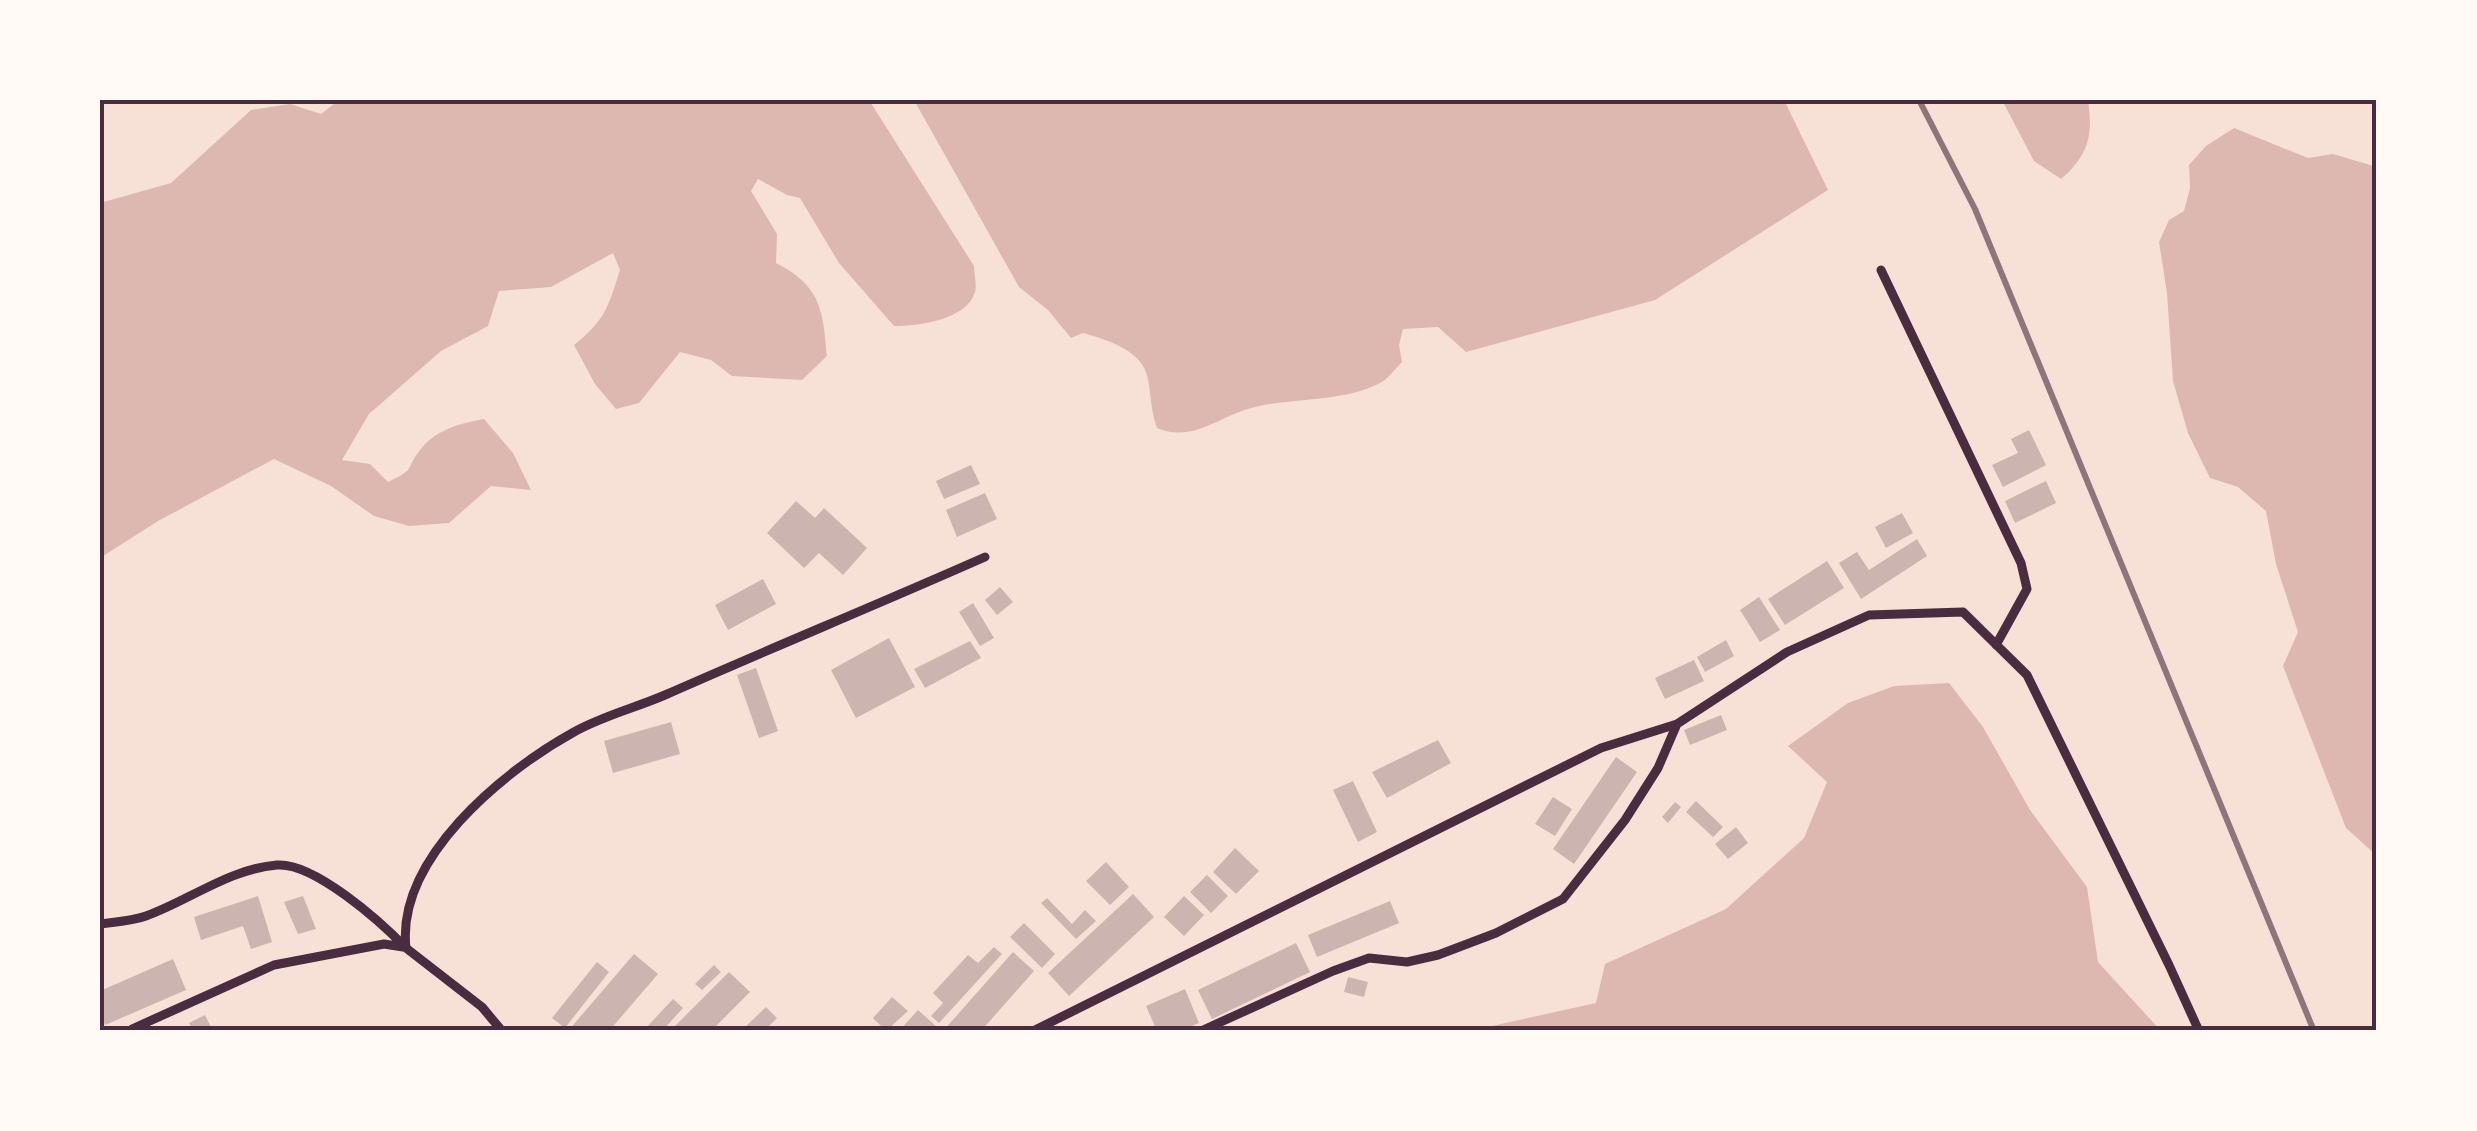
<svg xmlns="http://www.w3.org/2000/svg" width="2477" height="1131" font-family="'Noto Sans',sans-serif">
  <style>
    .water { fill: #dcb8b0 }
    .building { fill: #ccb4b1 }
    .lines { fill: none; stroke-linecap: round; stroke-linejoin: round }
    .minor { stroke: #4a2c40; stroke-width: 9 }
    .rail { stroke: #8f747c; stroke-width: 6 }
    .neatline { fill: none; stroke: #4a2c40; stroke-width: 4 }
  </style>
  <rect width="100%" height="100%" fill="#f7e1d7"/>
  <path class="water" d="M339,100H869L974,266C974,274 977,285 975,292C967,320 918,326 894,326L839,263L800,198L787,195L758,179L751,191L777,234L776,263C821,286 823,310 827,356L802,380L732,376L711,360L680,352L639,403L616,409L595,384L574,345C605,320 608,308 620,270L613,253L551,287L499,291L488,326L441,351L369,414L342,460L370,464L388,482C417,468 404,471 420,450C435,430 461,423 484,419L513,453L531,490L491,486L449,523L409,526L374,516L331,486L274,459L158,521L100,558V203L171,183L251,110L290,104L321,114Z
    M914,100H1784L1828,190L1655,300L1466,352L1438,327L1403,329L1399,345L1402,362C1396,368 1388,379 1380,383C1342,403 1292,397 1251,408C1218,417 1192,443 1157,428C1151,411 1151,396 1148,379C1143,350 1107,340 1083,333L1071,338L1048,310L1019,287Z
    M2002,100H2088C2093,135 2089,155 2061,179L2034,161Z
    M2234,128L2308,158L2333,154L2377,167V856L2346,828L2283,666L2298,632L2276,564L2266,511L2238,487L2210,478L2188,433L2173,381L2167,293L2159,242L2169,220L2184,211L2190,188L2189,165L2206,146Z
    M1949,683L1983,727L2030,810L2087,887L2098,962L2161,1031H1469L1596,1003L1605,964L1726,909L1804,838L1827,782L1788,746L1848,703L1894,686Z"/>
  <path class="building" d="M2029,430L2046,465L2003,487L1992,465L2018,453L2011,439Z
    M971,465L980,484L944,499L936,481Z
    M2046,481L2056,503L2015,523L2005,501Z
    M985,493L997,519L957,537L946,510Z
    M796,501L815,518L824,508L867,548L843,575L819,553L804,568L767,533Z
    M1902,513L1913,533L1886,548L1875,527Z
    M1917,539L1927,556L1861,599L1839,563L1857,552L1869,570Z
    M1827,561L1844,588L1785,625L1768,599Z
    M763,579L776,604L728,630L715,605Z
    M1000,587L1013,602L997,615L985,600Z
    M1759,597L1780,630L1760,642L1740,610Z
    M973,603L994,638L980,646L959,612Z
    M889,638L915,687L856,718L831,670Z
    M1726,640L1734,656L1705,672L1697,657Z
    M970,641L981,658L925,688L914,669Z
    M1694,660L1704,681L1665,699L1655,678Z
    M756,668L778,731L759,738L737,675Z
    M1721,715L1727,730L1690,745L1684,730Z
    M671,722L680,754L613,773L604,741Z
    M1438,740L1451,763L1387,798L1372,772Z
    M1616,757L1637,772L1574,864L1553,849Z
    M1353,781L1377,832L1358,842L1333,790Z
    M1553,797L1572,809L1555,836L1535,824Z
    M1696,801L1723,827L1713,837L1686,812Z
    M1675,802L1681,807L1668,823L1662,817Z
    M1736,827L1748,843L1728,859L1715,844Z
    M1235,848L1259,871L1236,894L1213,872Z
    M1106,862L1129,887L1110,905L1086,881Z
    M1207,875L1228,896L1211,913L1190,892Z
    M1133,894L1154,917L1069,996L1048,973Z
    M258,896L272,942L251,949L243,926L201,940L194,917Z
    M303,896L316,929L298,934L284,902Z
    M1184,896L1204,915L1184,936L1164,917Z
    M1047,898L1072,924L1085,910L1096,921L1076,939L1041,903Z
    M1390,901L1399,923L1317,957L1308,935Z
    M1024,923L1055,954L1042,968L1010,937Z
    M1296,943L1310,972L1212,1019L1198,990Z
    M994,947L1002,954L939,1023L931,1016L943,1003L933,993L968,955L978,963Z
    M1013,952L1034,971L981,1031H943Z
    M634,954L658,974L609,1031H568Z
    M173,959L186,990L105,1025L100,1013V991Z
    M597,962L609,972L565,1028L552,1018Z
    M714,965L721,972L702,990L695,984Z
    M729,972L750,992L711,1031H670Z
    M1348,977L1368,982L1364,997L1344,992Z
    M1185,989L1199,1023L1180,1031H1157L1146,1006Z
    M892,997L908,1011L886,1031L873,1018Z
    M673,999L683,1008L662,1031H643Z
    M766,1007L777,1018L764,1031H741Z
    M918,1010L937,1027L933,1031H899Z
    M205,1015L213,1031H193L189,1023Z"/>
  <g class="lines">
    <path class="minor" d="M1881,270L2021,563L2027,589L1996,645
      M100,924C115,922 132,921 146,916C190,900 229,869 277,865C314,862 381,922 406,948
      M132,1029L274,965L384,944L403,947
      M502,1031L482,1007L406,948C396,859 503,771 574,732C602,716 635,708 665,695C771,648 879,604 985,557
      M1033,1031L1601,748L1677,724L1787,652L1869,615L1963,612L2027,675L2169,965L2199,1031
      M1201,1031L1333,971L1369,958L1407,962L1438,955L1496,933L1563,899L1625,820L1658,768L1677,724"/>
    <path class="rail" d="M1919,100L1975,209L2314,1031"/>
  </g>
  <rect width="2477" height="1131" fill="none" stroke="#fffaf5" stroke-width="205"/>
  <rect x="102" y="102" width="2272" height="926" class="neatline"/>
</svg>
